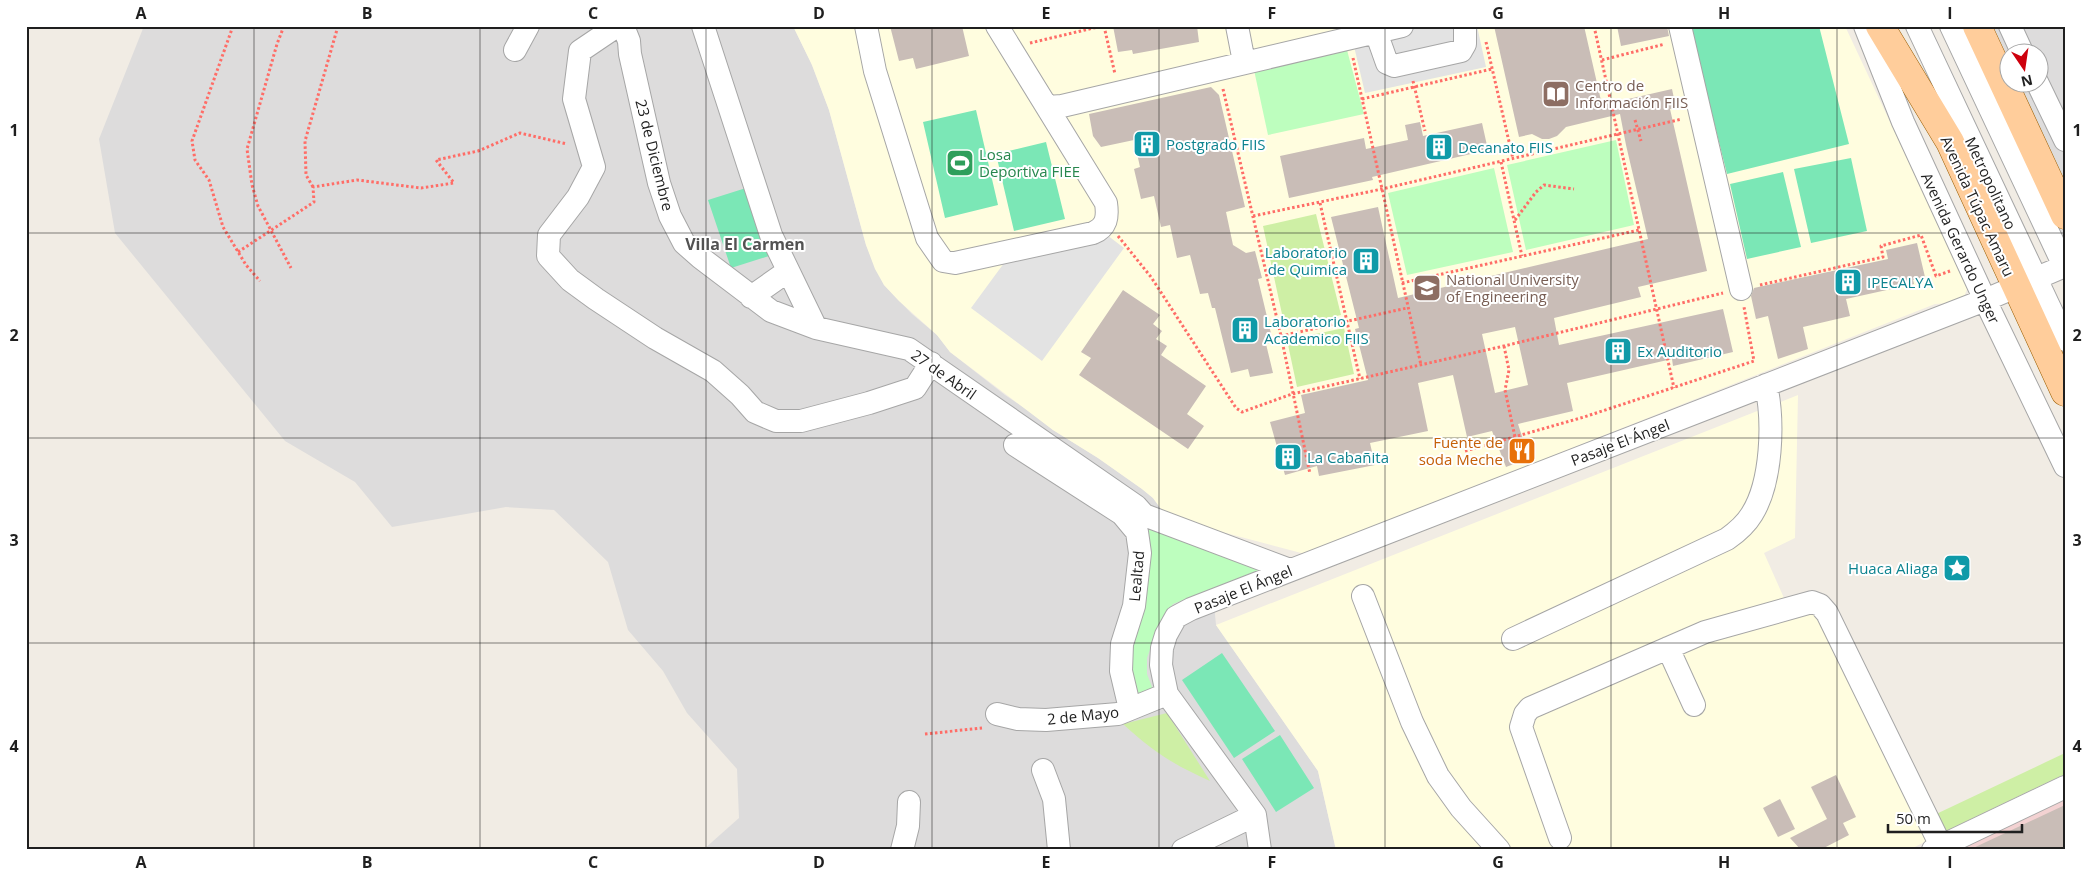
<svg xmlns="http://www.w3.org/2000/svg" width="2091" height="876" font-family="'Open Sans',sans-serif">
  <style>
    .residential { fill: #dddcdc; fill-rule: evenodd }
    .commercial { fill: #f3d2d2 }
    .education { fill: #fffddf }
    .grass { fill: #ceefa5 }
    .park { fill: #bdfebe }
    .pitch { fill: #7be7b6 }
    .parking { fill: #e3e3e3 }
    .building { fill: #c9bdb7; fill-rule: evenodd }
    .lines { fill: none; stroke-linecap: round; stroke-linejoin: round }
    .minor-casing { stroke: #a6a6a6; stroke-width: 24 }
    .major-casing { stroke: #9a5d00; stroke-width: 29 }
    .path { stroke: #ff6d67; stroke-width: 3; stroke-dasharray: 2.5 2.5; stroke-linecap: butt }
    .minor { stroke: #fff; stroke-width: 22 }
    .major { stroke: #ffcd9b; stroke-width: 28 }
    .grid { fill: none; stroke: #1f1f1f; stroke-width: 1; stroke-opacity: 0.55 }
    .labels { text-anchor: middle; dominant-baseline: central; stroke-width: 4; stroke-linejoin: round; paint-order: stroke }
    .education-label { font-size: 15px; fill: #785e54; stroke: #fff; text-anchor: start }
    .culture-label { font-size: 15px; fill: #0d838f; stroke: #fff; text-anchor: start }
    .leisure-label { font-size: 15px; fill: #27864d; stroke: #fff; text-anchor: start }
    .street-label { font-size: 15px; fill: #1f1f1f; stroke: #fff }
    .food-label { font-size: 15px; fill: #c56008; stroke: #fff; text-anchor: end }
    .neighbourhood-label { font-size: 16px; font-weight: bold; fill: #525252; stroke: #fff }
    .neatline { fill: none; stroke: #1f1f1f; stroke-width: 2 }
    .grid-label { font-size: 16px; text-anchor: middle; font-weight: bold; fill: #1f1f1f }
  </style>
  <rect width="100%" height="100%" fill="#f1ece4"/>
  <path class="residential" d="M144,26H793L812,65L829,110L866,245L884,285L912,314L937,335L950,352L1005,395L1026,409L1053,430L1098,458L1142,489L1153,498L1161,509L1207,528L1216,625L1318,771L1336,850H703L739,818L737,769L687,713L663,671L628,630L608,562L554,510L506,507L392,527L355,482L285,441L115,233L99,139Z
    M1963,26H2065V243ZM2008,52H2038V82H2008Z"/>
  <path class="commercial" d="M2065,798V850H1955Z"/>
  <path class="education" d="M793,26H1845L1958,267L1969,284L1964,297L1950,303L1935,304L1305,554L1207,528L1161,509L1153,498L1142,489L1098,458L1053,430L950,352L937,335L899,301L884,285L875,269L866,245L829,110L812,65Z
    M1798,395L1795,538L1764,553L1788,607L1813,599L1932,838L1909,850H1336L1318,771L1216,625Z"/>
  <path class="grass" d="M1316,214L1341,315L1285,328L1263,226Z
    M1344,328L1354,374L1297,387L1287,340Z
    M1167,713L1210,781C1174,765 1152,751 1123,724Z
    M2065,753V774L1946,831L1932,816Z"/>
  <path class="park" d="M1347,50L1364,114L1268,135L1254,70Z
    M1616,140L1634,225L1526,250L1507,165Z
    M1494,168L1513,252L1407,275L1388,193Z
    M1149,528L1259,570L1173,604L1160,622L1147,658V674L1154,692L1134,699L1129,672Z"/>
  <path class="pitch" d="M1690,26H1819L1849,144L1727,174Z
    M976,110L998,205L945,218L923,122Z
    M1046,142L1065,219L1014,231L996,154Z
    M1851,158L1867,231L1811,243L1794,169Z
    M1783,172L1801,247L1747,259L1730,184Z
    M746,188L769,256L731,268L708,200Z
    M1222,653L1275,731L1234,758L1182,680Z
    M1280,735L1314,788L1276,812L1242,759Z"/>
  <path class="parking" d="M1426,26H1477L1486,67L1365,93L1353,42Z
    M1090,222L1124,248L1042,361L971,308L1007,259L1003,242Z"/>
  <path class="building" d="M890,26H962L969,56L916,69L913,58L899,61Z
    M1113,26H1197L1199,42L1133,54L1132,50L1118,52Z
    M1494,26H1584L1602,105L1672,89L1676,108L1670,109L1707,271L1638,287L1641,297L1554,318L1559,345L1723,309L1733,352L1673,366L1672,359L1567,383L1573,411L1518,424L1529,458L1506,467L1492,431L1467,437L1453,375L1418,383L1428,431L1370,443L1375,465L1319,476L1317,466L1285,475L1270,422L1305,413L1301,395L1368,380L1355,329L1359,328L1331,217L1378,207L1398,298L1648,239L1626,145L1620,114L1566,127L1557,136L1549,139H1542L1532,134L1519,137ZM1515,327L1528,385L1495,393L1482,334Z
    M1617,26H1667L1669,36L1621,46Z
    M1211,87L1219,95L1245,207L1226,212L1233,245L1246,253L1255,251L1262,278L1258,279L1273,342L1266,344L1273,373L1250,377L1248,369L1231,373L1215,308H1212L1208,293L1200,294L1190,255L1177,258L1170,225L1161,227L1154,196L1141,199L1134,169L1140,167L1134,140L1101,147L1093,136L1089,114Z
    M1420,122L1423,136L1482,123L1488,150L1372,177L1373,180L1289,198L1280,156L1364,138L1366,149L1408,140L1405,125Z
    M1917,243L1925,277L1913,280L1914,284L1846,299L1850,316L1803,327L1808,349L1778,359L1768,316L1756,319L1751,296L1754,288L1888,259L1886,250Z
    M1123,290L1160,315L1153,324L1162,331L1156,339L1167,346L1161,355L1206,386L1187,414L1204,426L1188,449L1079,375L1091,358L1081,352Z
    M1836,775L1856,817L1843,823L1849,835L1820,850H1801L1790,838L1827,819L1811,787Z
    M1780,799L1795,829L1778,837L1763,808Z
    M2065,805V850H1969Z"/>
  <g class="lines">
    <defs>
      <path id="minor" d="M617,26L580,51L574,99L594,167L578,197L549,235L548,256L570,280L596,299L655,338L713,371L740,395L755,412L776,421H801L869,403L915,388L931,363
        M623,26L629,41L630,54L659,183L670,216L684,243L701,258L771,311L816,328
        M703,26L771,235L816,328L909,349L1136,506L1144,515L1290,570
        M866,26L875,71L927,238L943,261L955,263L1093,233C1107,227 1108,217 1106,203L997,26
        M1237,26L1244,62
        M1680,26L1741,289
        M1865,26L1903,122L1985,300L2065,466
        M1917,26L2065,340
        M1951,26L2065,268
        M2010,26L2022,52
        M1376,32L1387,63L1394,66L1461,51L1465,44V26
        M515,50L528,26
        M2037,82L2065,140
        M1047,107L1062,106L1402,26
        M751,297L788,271
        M1015,445L1122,514L1137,532L1140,553L1134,606L1122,644L1121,671L1130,709
        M1363,596L1412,722L1438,776L1461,808L1499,850
        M1513,639L1727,539C1737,532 1746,524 1752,514C1772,482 1774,422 1766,385
        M1668,648L1694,705
        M997,714L1018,719L1046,720L1118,714L1167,694
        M1043,770L1054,799L1059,850
        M1560,838L1521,727L1525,714L1530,708L1705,632L1812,602L1820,605L1827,613L1941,846
        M902,850L908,826L909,802
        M1183,850L1255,815
        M1260,850L1255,815L1167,694L1161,665L1162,648L1166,635L1176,617L1191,609L1985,300L2065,266
        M1933,850L2065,787"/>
      <path id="major" d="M1880,26L1950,142L2065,392
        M1977,26L2065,215"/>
    </defs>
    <use href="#minor" class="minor-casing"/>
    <use href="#major" class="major-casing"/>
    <path class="path" d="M233,26L192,141L195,160L209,180L223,227L246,265L260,281
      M284,26L277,44L247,149L252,185L258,206L291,268
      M1104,26L1115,74
      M1594,26L1674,388
      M1486,42L1513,159
      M1030,43L1102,26
      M1353,58L1421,365
      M1602,60L1665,44
      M1413,81L1425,131
      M1223,89L1281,336L1310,474
      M1362,99L1492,69
      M1635,120L1641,141
      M1501,162L1522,256
      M313,187L306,175L305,141L338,26
      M1320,203L1360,379
      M1253,216L1382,189L1682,119
      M1515,220L1536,192L1544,185L1574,189
      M1118,236L1151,277L1236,408L1242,412L1292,394L1504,346L1723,293
      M238,252L314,202L313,187L357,180L421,188L454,183L436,160L478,151L520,133L567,144
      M1402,283L1639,230
      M1760,285L1883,257L1881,246L1921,235L1936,276L1950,271
      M1281,336L1407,308
      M1504,346L1509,370L1505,390L1515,437
      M1465,451L1584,417L1754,361L1744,307
      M925,734L982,728"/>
    <use href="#minor" class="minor"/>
    <use href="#major" class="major"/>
  </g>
  <path class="grid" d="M254,26V850M480,26V850M706,26V850M932,26V850M1159,26V850M1385,26V850M1611,26V850M1837,26V850M26,233H2065M26,438H2065M26,643H2065"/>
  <defs>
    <symbol id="library-square" viewBox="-11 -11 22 22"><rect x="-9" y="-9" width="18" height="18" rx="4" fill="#8d6e63" stroke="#fff"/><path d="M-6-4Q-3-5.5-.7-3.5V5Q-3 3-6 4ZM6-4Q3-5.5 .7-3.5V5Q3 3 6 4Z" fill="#fff"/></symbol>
    <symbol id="building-square" viewBox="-11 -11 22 22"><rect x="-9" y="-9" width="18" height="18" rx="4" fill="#0f9aa8" stroke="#fff"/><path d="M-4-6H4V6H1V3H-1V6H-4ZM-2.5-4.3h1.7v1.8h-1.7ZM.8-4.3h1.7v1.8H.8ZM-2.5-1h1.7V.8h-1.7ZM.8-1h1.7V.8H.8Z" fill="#fff"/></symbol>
    <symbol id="stadium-square" viewBox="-11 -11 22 22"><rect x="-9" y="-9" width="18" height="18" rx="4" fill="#2e9e5b" stroke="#fff"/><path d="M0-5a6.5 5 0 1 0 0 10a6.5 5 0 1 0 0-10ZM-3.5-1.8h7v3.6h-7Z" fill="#fff"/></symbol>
    <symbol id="university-square" viewBox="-11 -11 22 22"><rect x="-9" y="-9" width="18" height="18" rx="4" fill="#8d6e63" stroke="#fff"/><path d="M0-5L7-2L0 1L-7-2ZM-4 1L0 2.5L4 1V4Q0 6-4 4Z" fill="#fff"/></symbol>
    <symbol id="restaurant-square" viewBox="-11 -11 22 22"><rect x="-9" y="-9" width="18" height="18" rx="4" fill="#e8710a" stroke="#fff"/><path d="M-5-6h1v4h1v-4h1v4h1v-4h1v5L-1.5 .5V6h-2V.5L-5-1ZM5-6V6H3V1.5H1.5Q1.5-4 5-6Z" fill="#fff"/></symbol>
    <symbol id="sight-square" viewBox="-11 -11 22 22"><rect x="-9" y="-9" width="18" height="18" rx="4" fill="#0f9aa8" stroke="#fff"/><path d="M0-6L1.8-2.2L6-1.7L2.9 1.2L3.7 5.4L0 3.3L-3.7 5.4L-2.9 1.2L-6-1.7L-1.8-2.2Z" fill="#fff"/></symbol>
  </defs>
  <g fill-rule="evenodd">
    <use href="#library-square" x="1540" y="78" width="32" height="32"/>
    <use href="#building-square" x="1131" y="128" width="32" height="32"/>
    <use href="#building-square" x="1423" y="131" width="32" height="32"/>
    <use href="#stadium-square" x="944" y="147" width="32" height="32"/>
    <use href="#building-square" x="1350" y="245" width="32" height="32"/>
    <use href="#building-square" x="1832" y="266" width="32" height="32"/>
    <use href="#university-square" x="1411" y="272" width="32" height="32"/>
    <use href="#building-square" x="1229" y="314" width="32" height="32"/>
    <use href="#building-square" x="1602" y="335" width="32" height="32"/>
    <use href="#restaurant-square" x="1506" y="435" width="32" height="32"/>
    <use href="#building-square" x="1272" y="441" width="32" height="32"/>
    <use href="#sight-square" x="1941" y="552" width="32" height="32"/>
  </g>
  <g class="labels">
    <g class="education-label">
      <text x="1575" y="85">Centro de<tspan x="1575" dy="17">Información FIIS</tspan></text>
      <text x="1446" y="279">National University<tspan x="1446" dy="17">of Engineering</tspan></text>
    </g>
    <g class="culture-label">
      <text x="1166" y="144">Postgrado FIIS</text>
      <text x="1458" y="147">Decanato FIIS</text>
      <text x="1347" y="252" text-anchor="end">Laboratorio<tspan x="1347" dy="17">de Quimica</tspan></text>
      <text x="1867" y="282">IPECALYA</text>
      <text x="1264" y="321">Laboratorio<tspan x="1264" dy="17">Academico FIIS</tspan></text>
      <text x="1637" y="351">Ex Auditorio</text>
      <text x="1307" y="457">La Cabañita</text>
      <text x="1938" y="568" text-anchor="end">Huaca Aliaga</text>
    </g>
    <g class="leisure-label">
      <text x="979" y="154">Losa<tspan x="979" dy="17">Deportiva FIEE</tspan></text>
    </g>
    <g class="street-label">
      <text transform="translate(655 155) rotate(76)">23 de Diciembre</text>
      <text transform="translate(1991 183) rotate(65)">Metropolitano</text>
      <text transform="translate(1978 206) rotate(65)">Avenida Túpac Amaru</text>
      <text transform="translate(1961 248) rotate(65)">Avenida Gerardo Unger</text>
      <text transform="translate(944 374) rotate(35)">27 de Abril</text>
      <text transform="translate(1620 442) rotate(-21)">Pasaje El Ángel</text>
      <text transform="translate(1136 576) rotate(-85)">Lealtad</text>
      <text transform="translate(1243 589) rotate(-22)">Pasaje El Ángel</text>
      <text transform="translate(1083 715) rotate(-6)">2 de Mayo</text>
    </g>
    <g class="food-label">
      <text x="1503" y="442">Fuente de<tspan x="1503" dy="17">soda Meche</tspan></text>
    </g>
    <g class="neighbourhood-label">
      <text x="745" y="244">Villa El Carmen</text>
    </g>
  </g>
  <rect width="2091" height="876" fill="none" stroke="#ffffff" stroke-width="55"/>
  <g transform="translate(2024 68) rotate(167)"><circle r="24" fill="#ffffff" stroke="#a5a5a5"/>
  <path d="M0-4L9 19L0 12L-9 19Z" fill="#ce000d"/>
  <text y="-8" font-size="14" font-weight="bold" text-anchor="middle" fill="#1f1f1f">N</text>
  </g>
  <path d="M1888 824v8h134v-8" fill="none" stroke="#1f1f1f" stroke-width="2.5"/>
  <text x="1896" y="824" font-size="15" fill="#1f1f1f" stroke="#ffffff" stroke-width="4" paint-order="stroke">50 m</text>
  <rect x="28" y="28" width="2036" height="820" class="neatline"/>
  <g class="grid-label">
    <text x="141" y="19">A</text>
    <text x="367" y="19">B</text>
    <text x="593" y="19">C</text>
    <text x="819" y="19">D</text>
    <text x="1046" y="19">E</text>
    <text x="1272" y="19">F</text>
    <text x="1498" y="19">G</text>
    <text x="1724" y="19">H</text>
    <text x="1950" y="19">I</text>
    <text x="14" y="136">1</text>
    <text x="2077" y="136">1</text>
    <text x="14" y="341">2</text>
    <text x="2077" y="341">2</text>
    <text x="14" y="546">3</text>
    <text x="2077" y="546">3</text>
    <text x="14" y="752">4</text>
    <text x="2077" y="752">4</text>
    <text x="141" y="868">A</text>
    <text x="367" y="868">B</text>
    <text x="593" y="868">C</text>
    <text x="819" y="868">D</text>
    <text x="1046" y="868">E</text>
    <text x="1272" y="868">F</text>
    <text x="1498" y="868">G</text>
    <text x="1724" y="868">H</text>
    <text x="1950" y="868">I</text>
  </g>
</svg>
